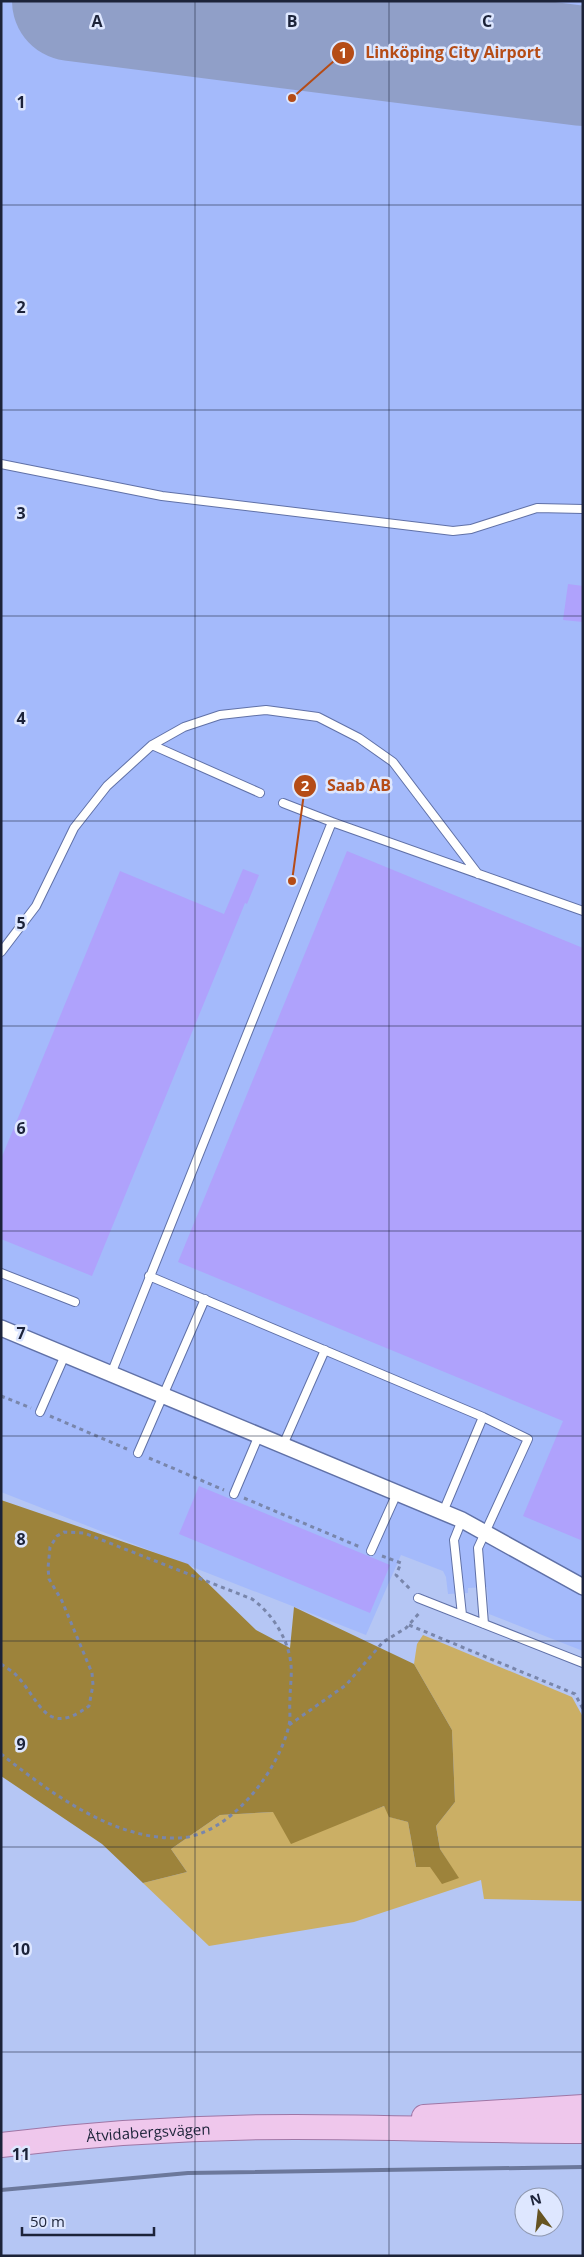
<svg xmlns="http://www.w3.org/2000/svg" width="584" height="2257" font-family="'Open Sans',sans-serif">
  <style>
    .built { fill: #a4bafb }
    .green { fill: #cbaf65 }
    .forest { fill: #9d833b }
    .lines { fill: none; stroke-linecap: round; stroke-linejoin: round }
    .runway { stroke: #909fc8; stroke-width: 120 }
    .building { fill: #afa2fc }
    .lane-casing { stroke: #6071a7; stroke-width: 10 }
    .street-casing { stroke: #6071a7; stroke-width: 18 }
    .primary-casing { stroke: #9f76a5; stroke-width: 26 }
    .path { stroke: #7986ab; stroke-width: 3; stroke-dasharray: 4 4; stroke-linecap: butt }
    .lane { stroke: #fff; stroke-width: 8 }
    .street { stroke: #fff; stroke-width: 15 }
    .primary { stroke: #efc7ec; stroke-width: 24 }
    .rail { stroke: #6c789b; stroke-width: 4 }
    .grid { fill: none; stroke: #1c2339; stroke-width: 1; stroke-opacity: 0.55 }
    .labels { text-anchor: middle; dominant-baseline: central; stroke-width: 5; stroke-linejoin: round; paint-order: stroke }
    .street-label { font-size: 15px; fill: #1c2339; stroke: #dee7ff }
    .grid-label { font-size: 16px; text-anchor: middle; font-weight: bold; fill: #1c2339; stroke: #dee7ff; stroke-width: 5; stroke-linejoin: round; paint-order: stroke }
    .leader { fill: none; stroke: #b54c17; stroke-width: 2 }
    .callout-dot { fill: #b54c17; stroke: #dee7ff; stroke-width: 2 }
    .mark-label { font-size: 15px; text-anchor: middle; font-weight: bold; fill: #fff }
    .callout-label { font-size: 16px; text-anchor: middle; font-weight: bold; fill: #b54c17; stroke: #dee7ff; stroke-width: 5; stroke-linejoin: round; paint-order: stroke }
  </style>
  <rect width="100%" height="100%" fill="#b5c6f4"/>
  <path class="built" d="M1,1H583V1651L489,1614L487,1587L468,1588V1593L448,1594L446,1577L443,1571L401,1555L366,1635L1,1492Z"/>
  <path class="green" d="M423,1635L572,1697L583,1717V1901L484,1899L481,1880L354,1922L209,1946L143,1883L187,1872L171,1849L220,1815L273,1812L340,1823L384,1806L390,1817L408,1822L416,1867H430L458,1878L440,1849L436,1826L455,1802L452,1730L414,1664L417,1644Z"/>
  <path class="forest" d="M1,1500L188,1564L256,1630L290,1648L294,1607L414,1664L452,1730L455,1802L436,1826L440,1849L459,1878L442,1884L430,1867H416L408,1822L389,1817L384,1806L291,1844L273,1812L220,1815L171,1849L187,1872L143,1883L102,1844L1,1776Z"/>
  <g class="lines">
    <path class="runway" d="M72,1L583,66"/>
  </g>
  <path class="building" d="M568,584L583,586V622L563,620Z
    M347,851L583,948V1541L523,1516L563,1421L178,1262Z
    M243,869L259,875L247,904L245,903L92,1276L1,1239V1159L120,871L224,914Z
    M199,1486L390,1565L370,1613L179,1534Z"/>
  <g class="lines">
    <defs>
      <path id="lane" d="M1,464L162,496L453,531L471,529L537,508L583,509
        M152,745L260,793
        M283,803L332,822
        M1,952L36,906L74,828L107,786L152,745L184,727L220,715L266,710L318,717L359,738L393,762L478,874
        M1,1273L75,1302
        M149,1276L483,1417L443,1512
        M111,1374L332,822L583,911
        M40,1412L65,1355
        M483,1417L528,1439L478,1548L484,1624
        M283,1445L325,1350
        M138,1453L205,1299
        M234,1494L259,1435
        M462,1520L454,1540L462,1615
        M371,1551L397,1493
        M418,1598L583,1663"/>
      <path id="street" d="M1,1328L462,1520L583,1587"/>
      <g id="primary">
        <path d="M424,2117L583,2107"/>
        <path id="s1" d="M1,2145C99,2133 197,2127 295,2127C391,2127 487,2131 583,2131"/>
      </g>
    </defs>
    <use href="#lane" class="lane-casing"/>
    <use href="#street" class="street-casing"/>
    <use href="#primary" class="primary-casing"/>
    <path class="path" d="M1,1396L31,1408
      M50,1416L127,1449
      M149,1458L224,1490
      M244,1498L360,1547
      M382,1556L401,1563L396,1575L411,1590
      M409,1625L575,1694L583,1709
      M1,1664C6,1668 13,1671 17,1676C41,1702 46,1738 89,1706L93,1685L92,1673L62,1601L49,1579L48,1568L50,1547L57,1536L64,1532L84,1533L252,1599C272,1613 289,1640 291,1665C292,1676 290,1688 290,1699C289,1707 291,1717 289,1725C279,1771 229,1836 179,1838C113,1840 51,1793 1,1754
      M289,1725L346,1685L383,1642L406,1628L421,1611"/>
    <use href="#lane" class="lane"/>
    <use href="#street" class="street"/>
    <use href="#primary" class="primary"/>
    <path class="rail" d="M1,2190L188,2173L583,2167"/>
  </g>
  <path class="grid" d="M195,1V2256M389,1V2256M1,205H583M1,410H583M1,616H583M1,821H583M1,1026H583M1,1231H583M1,1436H583M1,1641H583M1,1847H583M1,2052H583"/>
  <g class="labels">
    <g class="street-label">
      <text stroke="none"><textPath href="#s1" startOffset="148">Åtvidabergsvägen</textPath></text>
    </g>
  </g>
  <g class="grid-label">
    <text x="97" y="27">A</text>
    <text x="292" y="27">B</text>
    <text x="487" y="27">C</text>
    <text x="21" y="108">1</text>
    <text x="21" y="313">2</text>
    <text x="21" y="519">3</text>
    <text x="21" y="724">4</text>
    <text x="21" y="929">5</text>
    <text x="21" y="1134">6</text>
    <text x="21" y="1339">7</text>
    <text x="21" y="1545">8</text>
    <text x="21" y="1750">9</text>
    <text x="21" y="1955">10</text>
    <text x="21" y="2160">11</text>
  </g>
  <path class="leader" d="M292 98L343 53M292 881L305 786"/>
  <g class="callout-dot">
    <circle cx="292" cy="98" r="5"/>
    <circle cx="292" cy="881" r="5"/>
    <circle cx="343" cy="53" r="12"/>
    <circle cx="305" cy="786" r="12"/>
  </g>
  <g class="mark-label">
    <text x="343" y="58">1</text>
    <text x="305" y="791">2</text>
  </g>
  <g class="callout-label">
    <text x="453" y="58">Linköping City Airport</text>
    <text x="359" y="791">Saab AB</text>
  </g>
  <rect width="584" height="2257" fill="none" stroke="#1c2339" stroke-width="5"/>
  <g transform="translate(539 2212) rotate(345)"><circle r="24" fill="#dee7ff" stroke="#9099b0"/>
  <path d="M0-4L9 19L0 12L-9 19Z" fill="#665422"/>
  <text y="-8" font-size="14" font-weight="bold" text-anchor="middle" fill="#1c2339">N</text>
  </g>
  <path d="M22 2227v8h132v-8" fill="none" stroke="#1c2339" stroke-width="2.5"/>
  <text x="30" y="2227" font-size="15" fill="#1c2339" stroke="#dee7ff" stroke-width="4" paint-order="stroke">50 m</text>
</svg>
